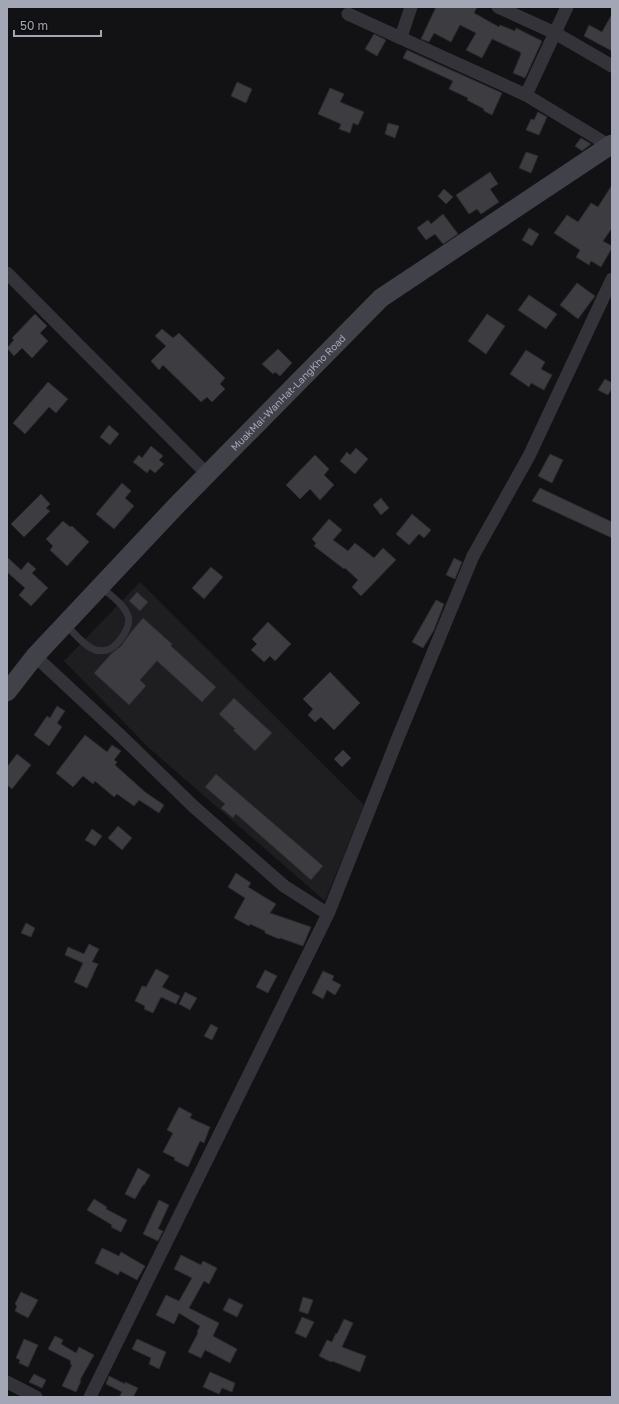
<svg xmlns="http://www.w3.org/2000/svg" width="619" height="1404" font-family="'Golos Text',sans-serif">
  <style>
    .built { fill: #1e1e21 }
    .building { fill: #3c3c41; stroke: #2c2c30 }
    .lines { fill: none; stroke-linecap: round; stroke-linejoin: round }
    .lane { stroke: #333339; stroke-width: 7 }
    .street { stroke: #333339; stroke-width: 13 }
    .secondary { stroke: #414249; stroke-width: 19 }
    .labels { text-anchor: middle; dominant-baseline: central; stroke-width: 4; stroke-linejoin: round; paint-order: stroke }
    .street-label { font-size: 10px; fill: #a2a6b5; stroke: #0d0d0f }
  </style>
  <rect width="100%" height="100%" fill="#121214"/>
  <path class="built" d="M140,582L364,805L325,901L149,748L64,661Z"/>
  <path class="building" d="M436,7H477L474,13L499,27L500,25L515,31L516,28L542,41L525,78L513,73L521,54L520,52L492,39L482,58L466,50L476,33L460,25L451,42L434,33L429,42L421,39Z
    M612,14V51L584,36L589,25L602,32Z
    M374,34L386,40L377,56L365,49Z
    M407,50L502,93L492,115L484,111V109L467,100L468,98L449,89L453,81L403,58Z
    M237,82L252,89L246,103L231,96Z
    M330,88L344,94L340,102L364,112L358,125L353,123L350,133L339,129L341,124L318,114Z
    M538,112L547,117L539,135L526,130L531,119L534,120Z
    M388,123L399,126L395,138L385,134Z
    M581,138L591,144L582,151L575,146Z
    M526,152L538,156L531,173L519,168Z
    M490,172L498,184L490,189L499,202L481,214L477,209L469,214L456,195Z
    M612,185V228L603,241L612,246V248L601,267L591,261L589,265L576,257L580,250L554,233L567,215L578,222L591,203L598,207Z
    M444,189L453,197L446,204L438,196Z
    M443,214L458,234L443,244L435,234L426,240L417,228L428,220L431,224Z
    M529,228L539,234L532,246L522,240Z
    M577,283L595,296L578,319L560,305Z
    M529,295L557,314L546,329L518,310Z
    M35,314L47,326L40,333L48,341L32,358L22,348L14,356L7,348L14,340L12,338Z
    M487,314L505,326L486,354L468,341Z
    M162,329L173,338L179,333L225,378L220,384L225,389L212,402L207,397L201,402L163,365L159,370L151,361L166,346L155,336Z
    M278,349L292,363L280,376L275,372L273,374L262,364Z
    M526,350L545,362L541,369L552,375L544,390L531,383L529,387L510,374Z
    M605,379L612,383V388L608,395L598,390Z
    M48,382L68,399L56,413L49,407L25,434L13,423Z
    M109,425L119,434L110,445L100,437Z
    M151,446L163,456L159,460L164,464L155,473L150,469L147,473L133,462L139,455L142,458Z
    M356,448L368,459L355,474L340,461L347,452L350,455Z
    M550,454L563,460L552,483L538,476Z
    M315,455L329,469L324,475L334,485L320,500L310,489L300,499L286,485Z
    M122,483L131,491L125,498L134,506L114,529L96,514Z
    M540,488L612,522V538L532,501Z
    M41,494L50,504L46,508L50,511L24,537L11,524Z
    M381,498L389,508L381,515L373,505Z
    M412,514L431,530L424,538L419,534L409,545L396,534Z
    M329,519L342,530L333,540L348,551L355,543L374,558L383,548L396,560L361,596L352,587L358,580L345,568L344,569L314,546L316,543L312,539Z
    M63,521L70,527L72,526L89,542L67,566L50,550L53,546L46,539Z
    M7,557L21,570L28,562L36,569L32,573L48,588L31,606L19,595L25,588L7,572Z
    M454,558L462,562L455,579L446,575Z
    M211,567L223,577L204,599L192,588Z
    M137,592L148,602L140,611L129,601Z
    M436,600L444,604L434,630L423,648L412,642Z
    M143,618L172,644L171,646L216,687L202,702L157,661L140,680L146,686L129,705L94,673L111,654L121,646L131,632Z
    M268,622L291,644L275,661L270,656L264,662L251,650L257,644L252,639Z
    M330,672L360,703L334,730L321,717L315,722L308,715L313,709L303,699Z
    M234,698L272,733L255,751L233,730L235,729L219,714Z
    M57,706L65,711L57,723L62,727L49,746L34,735L47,716L50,718Z
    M85,735L107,752L112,745L121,751L114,760L117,762L115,765L145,792L164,805L159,813L139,800L134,806L117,794L114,797L95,781L93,784L83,776L73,787L56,773Z
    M343,750L351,758L342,767L334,759Z
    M17,754L31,765L12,789L7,785V767Z
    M216,774L323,866L311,880L236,814L233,818L221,808L225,804L205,787Z
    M118,826L132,838L122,850L108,838Z
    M92,829L102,836L95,846L85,840Z
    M236,873L251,883L248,887L276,904L270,913L311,927L303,946L280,938L279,939L265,933V931L250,924L249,926L234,918L245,898L228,887Z
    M26,923L35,928L31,937L21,933Z
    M89,944L99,949L92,962L98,964L87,988L74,982L83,963L65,955L68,947L84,954Z
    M156,969L169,976L162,987L180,996L176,1004L161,997L153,1013L144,1009L145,1006L135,1001L142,986L146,987Z
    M265,970L277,976L268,993L256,987Z
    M323,971L334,976L332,980L341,985L335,995L327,990L323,999L312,993Z
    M185,992L197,998L190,1010L179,1004Z
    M211,1024L218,1028L212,1040L204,1036Z
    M179,1107L192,1114L190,1118L210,1127L204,1143L200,1141L188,1167L174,1160L175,1158L163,1152L173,1133L167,1130Z
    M138,1168L150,1175L144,1185H143L135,1199L125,1194Z
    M94,1199L107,1207L106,1209L127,1220L121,1232L111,1227L112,1225L87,1210Z
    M159,1200L169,1205L158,1229L163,1231L158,1241L143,1234Z
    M102,1248L119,1256L121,1252L145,1266L137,1280L120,1271L118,1275L95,1263Z
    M181,1255L201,1265L203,1261L217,1268L209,1284L204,1281L189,1308L219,1323L213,1336L237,1349L230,1363L205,1350L201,1358L188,1352L198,1333L197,1332L200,1326L179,1313L174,1324L156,1315L166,1295L179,1301L192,1278L174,1269Z
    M21,1292L38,1300L28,1318L15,1311L17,1306L15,1304Z
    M303,1297L313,1300L308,1314L299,1311Z
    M229,1298L243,1305L237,1317L223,1310Z
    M302,1317L314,1322L306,1338L295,1333Z
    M344,1319L353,1323L342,1347L366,1356L360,1372L332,1361L331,1362L319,1356L327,1340L332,1342L336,1333L337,1334Z
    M55,1336L63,1340L61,1344L76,1353L79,1347L94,1355L80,1380L81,1381L76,1392L62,1386L72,1365L70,1364L71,1361L48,1349Z
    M24,1339L38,1345L28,1367L19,1363L20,1360L16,1358Z
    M137,1339L166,1352L159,1369L149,1364L151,1358L132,1349Z
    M210,1372L235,1383L232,1392L222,1388L219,1394L203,1387Z
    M34,1374L46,1380L42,1388L29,1382Z
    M109,1376L125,1384V1382L138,1388L133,1397H119L122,1392L106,1384Z"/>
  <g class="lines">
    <path class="lane" d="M65,624C74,633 83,645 95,650C100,651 106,651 110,649C119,644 132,626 128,616C124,604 110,595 101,587"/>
    <path class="street" d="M498,7L555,33L612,66
      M348,14L526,95L610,146
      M401,37L411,7
      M526,95L567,7
      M7,273L208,475
      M35,656L122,737L193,806L284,886L328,914
      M7,1382L36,1397
      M90,1397L328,914L397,740L473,556L529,456L612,279"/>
    <path class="secondary" id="s1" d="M7,692L35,656L176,506L381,298L612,144"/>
  </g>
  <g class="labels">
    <g class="street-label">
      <text stroke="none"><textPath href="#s1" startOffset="411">MuakMai-WanHat-LangKho Road</textPath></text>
    </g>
  </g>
  <rect width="619" height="1404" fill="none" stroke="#a2a6b5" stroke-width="16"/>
  <path d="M14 30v6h87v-6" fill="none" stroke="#a2a6b5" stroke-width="2"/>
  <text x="20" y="30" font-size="12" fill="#a2a6b5" stroke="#0d0d0f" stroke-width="3" paint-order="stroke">50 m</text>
</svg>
